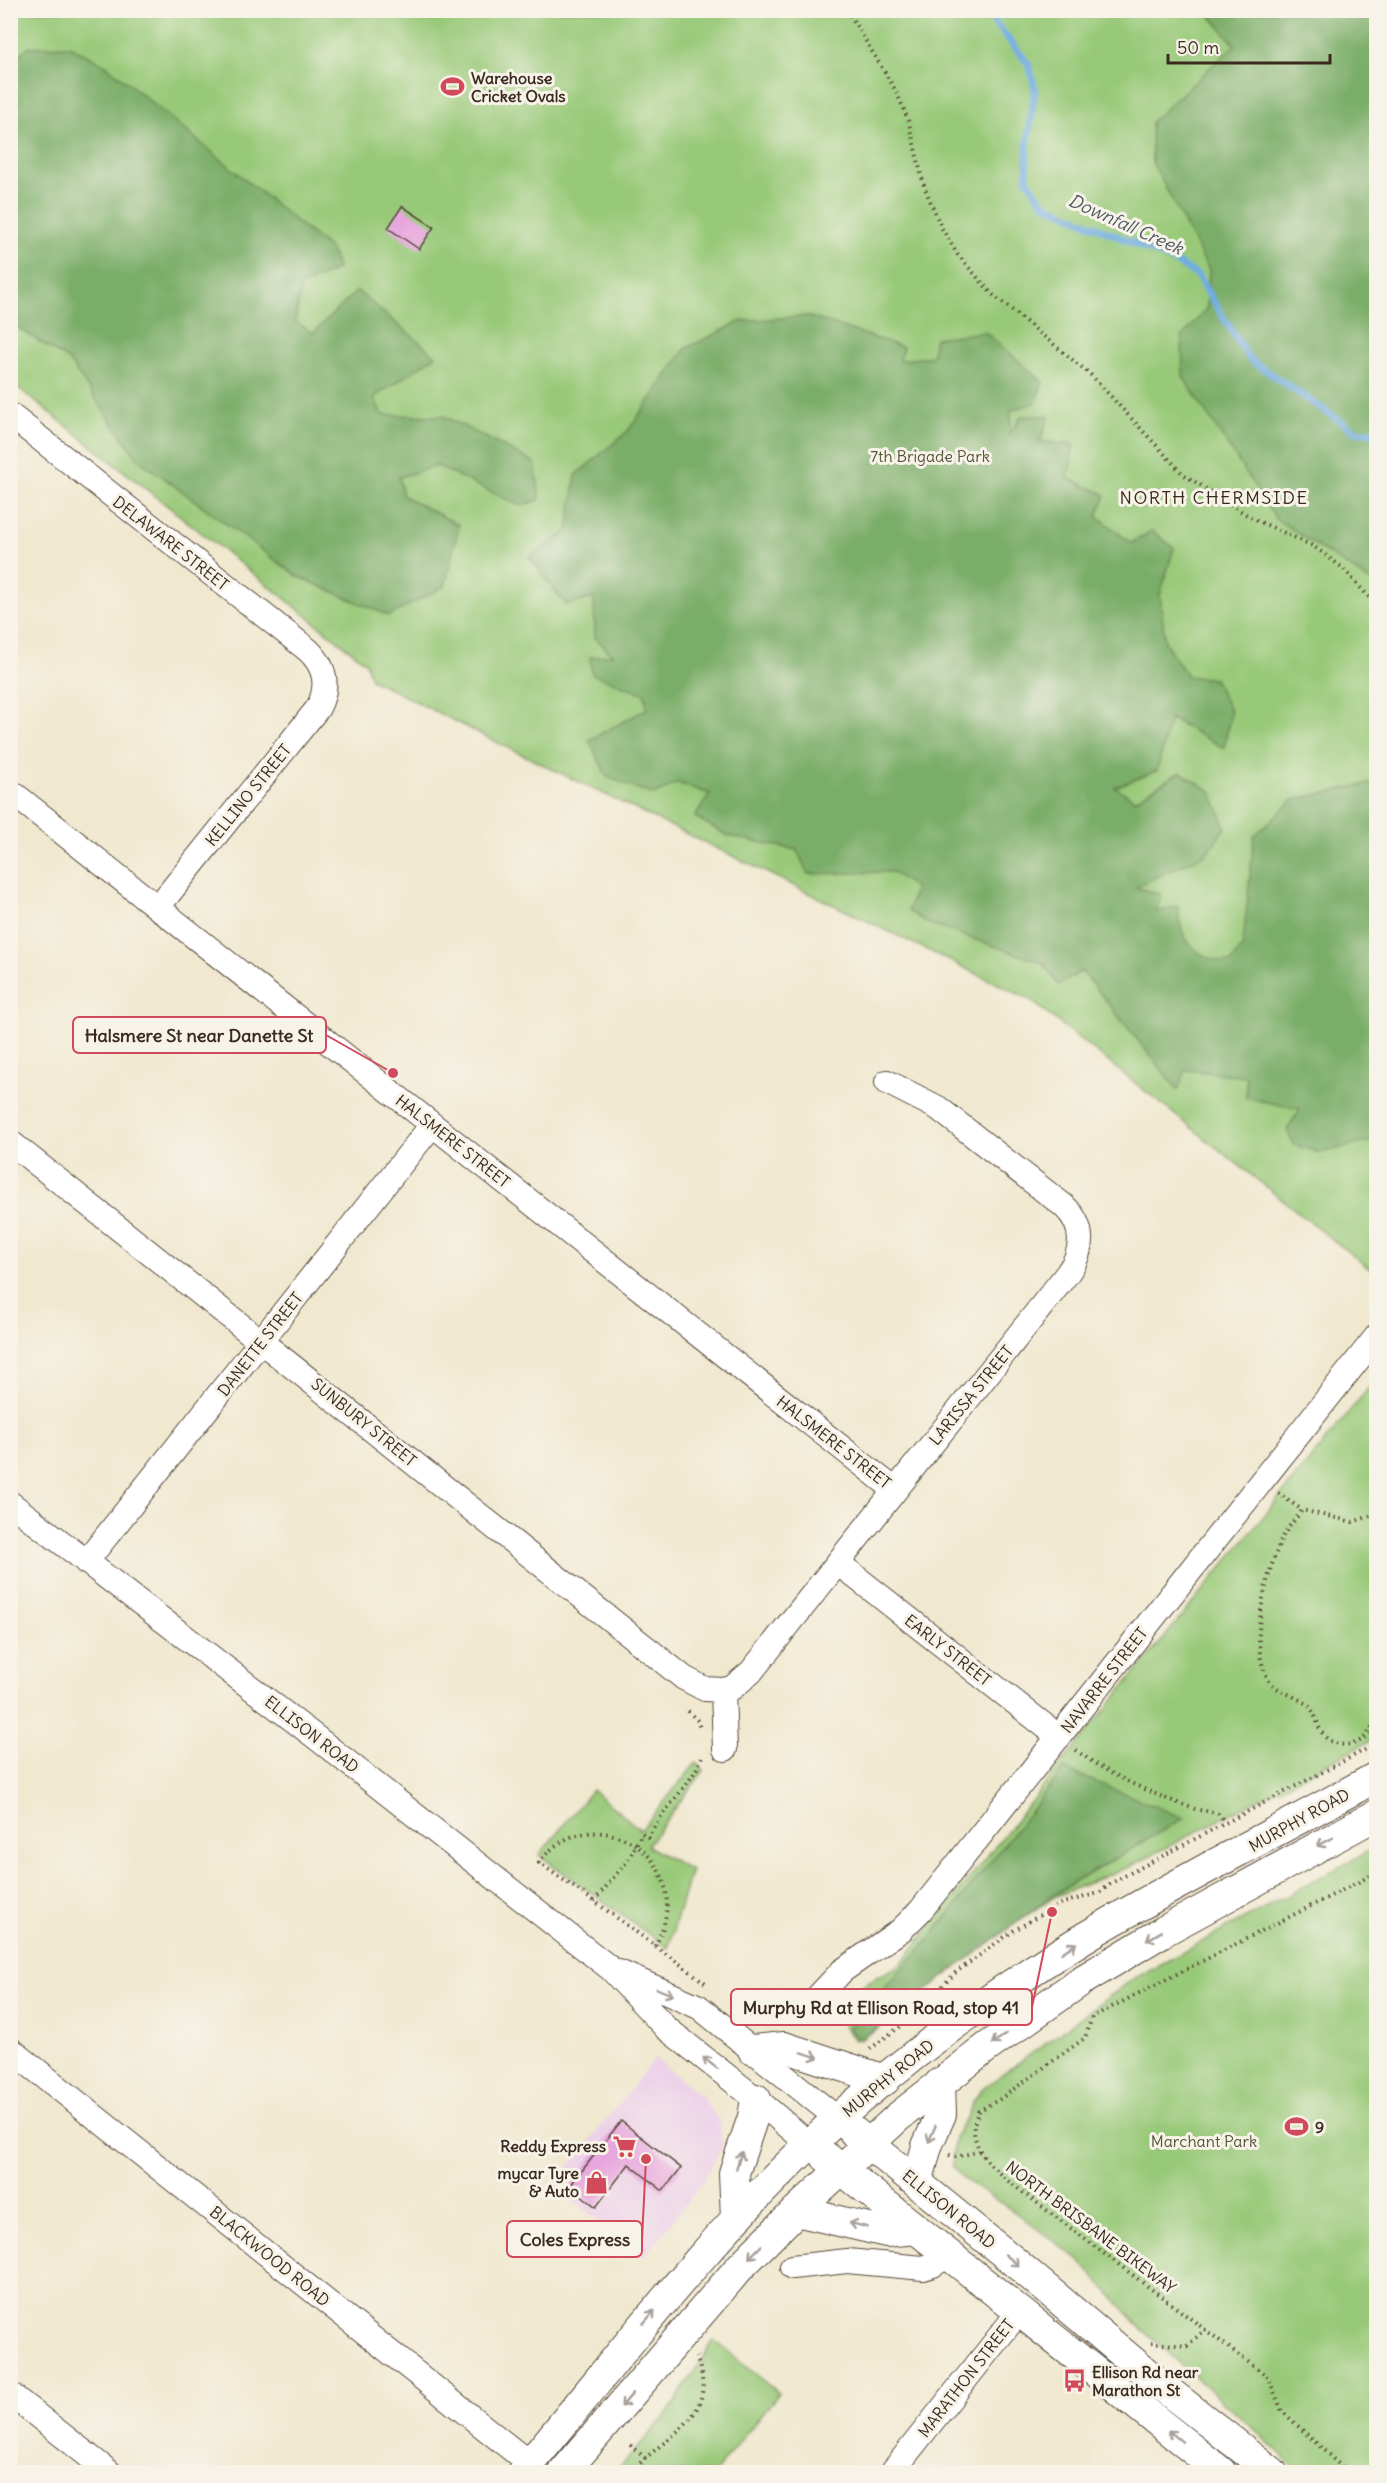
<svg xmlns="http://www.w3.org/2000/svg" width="1387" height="2483" font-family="Delius,sans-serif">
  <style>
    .built { fill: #edd1e9 }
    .green { fill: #98c978; stroke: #6a7a4b; stroke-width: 1.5 }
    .forest { fill: #7aad68; stroke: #5a6c43; stroke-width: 1.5 }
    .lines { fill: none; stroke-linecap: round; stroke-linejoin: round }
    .stream { stroke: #6face1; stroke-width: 7 }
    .building { fill: #e7a6dd }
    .minor-casing { stroke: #564639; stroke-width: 26 }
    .major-casing { stroke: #564639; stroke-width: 32 }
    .path { stroke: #564639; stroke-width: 4; stroke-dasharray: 1.5 4.5; stroke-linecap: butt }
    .minor { stroke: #fff; stroke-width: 24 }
    .major { stroke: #fff; stroke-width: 30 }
    .oneway { stroke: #a79f9a }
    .labels { text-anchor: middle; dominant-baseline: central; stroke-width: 6; stroke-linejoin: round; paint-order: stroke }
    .poi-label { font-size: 16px; font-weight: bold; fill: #3b2a1e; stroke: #f7f3e8; text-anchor: start }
    .park-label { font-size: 16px; fill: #525234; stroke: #f7f3e8 }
    .street-label { font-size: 16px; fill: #3b2a1e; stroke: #f7f3e8 }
    .water-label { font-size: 18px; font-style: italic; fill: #4d5862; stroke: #f7f3e8 }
    .neighbourhood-label { font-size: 18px; letter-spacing: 1.5px; fill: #3b2a1e; stroke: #f7f3e8 }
    .leader { fill: none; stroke: #d1495b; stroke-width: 2 }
    .callout-dot { fill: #d1495b; stroke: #f7f3e8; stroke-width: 2 }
    .callout { fill: #f7f3e8; stroke: #d1495b; stroke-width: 2 }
    .callout-label { font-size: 18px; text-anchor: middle; font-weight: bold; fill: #3b2a1e }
  </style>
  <rect width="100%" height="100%" fill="#f7f3e8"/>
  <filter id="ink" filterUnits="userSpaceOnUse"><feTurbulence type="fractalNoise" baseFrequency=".0167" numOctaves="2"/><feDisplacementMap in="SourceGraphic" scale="12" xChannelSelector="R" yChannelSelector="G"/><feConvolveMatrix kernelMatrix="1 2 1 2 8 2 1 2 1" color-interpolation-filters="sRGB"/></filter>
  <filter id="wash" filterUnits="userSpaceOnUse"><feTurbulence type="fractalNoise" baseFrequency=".008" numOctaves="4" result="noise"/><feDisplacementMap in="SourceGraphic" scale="24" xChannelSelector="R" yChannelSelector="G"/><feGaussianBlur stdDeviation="1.35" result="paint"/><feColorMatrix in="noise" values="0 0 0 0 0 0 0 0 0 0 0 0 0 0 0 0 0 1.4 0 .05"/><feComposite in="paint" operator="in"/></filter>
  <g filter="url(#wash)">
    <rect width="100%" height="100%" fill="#f0e8cf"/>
    <path class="built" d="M655,2058L700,2095L720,2122L722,2148L699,2187L644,2257L554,2186Z"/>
    <path class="green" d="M10,11H1376V1274L1029,999L494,741L371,679L366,663L11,382Z
      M1376,1379V1738L1131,1866L1056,1896L957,1961L875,2031L855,2040L841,2022L862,1985L900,1965L1082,1738Z
      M696,1763L704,1770L647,1846L691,1870L668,1948L539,1855L592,1790L641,1830Z
      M1376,1847V2472H1301L1142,2329L1078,2259L1009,2208L964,2179L952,2167L955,2136L965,2120L974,2100L982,2089L1132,1980Z
      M714,2340L779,2393L715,2472H616L669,2412Z"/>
    <path class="forest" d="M1182,11H1376V585L1276,519L1183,377L1182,337L1207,308L1209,270L1152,162L1151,122L1235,45L1209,14Z
      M69,46L107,66L331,250L338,269L302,285L295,321L313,333L357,291L436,356L374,397L382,415L444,416L535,463L540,500L520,506L437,466L399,477L403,496L459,525L445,586L389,616L297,576L138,459L68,360L17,327L11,326V61L29,47Z
      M807,316L903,347L899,361L932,356L935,338L985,332L1043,382L1035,403L1011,410L1010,434L1021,416H1049L1040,441L1074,445L1068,478L1106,495L1097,516L1131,543L1152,531L1174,548L1160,595L1165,642L1187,676L1214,679L1231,712L1224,748L1170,718L1157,771L1115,787L1135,800L1180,772L1211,791L1226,828L1206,854L1135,887L1161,895L1156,912L1178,906C1179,942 1196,959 1231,963L1243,945L1254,836L1293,800L1376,782V1140L1320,1153L1294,1145L1287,1130L1300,1109L1246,1098V1076L1186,1070L1178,1090L1082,971L1058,985L1043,963L929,924L908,911L915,888L892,872L808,874L797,850L728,836L695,817L710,794L677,783L654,795L607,777L589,740L647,709L645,694L592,674L590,657L612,655L595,637L594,598L566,605L529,557L568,531L576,475L628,431L686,348L742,321Z
      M1064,1769L1184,1818L1053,1895L860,2040L848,2028L930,1938Z"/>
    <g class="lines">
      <path class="stream" d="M985,10L1029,65L1035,89L1027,147V179L1044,204L1172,260L1197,275L1250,360L1355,431L1376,433"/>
    </g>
    <g id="blocks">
      <path class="building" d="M402,206L434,227L419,249L388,228Z
        M621,2121L681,2168L663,2191L629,2164L596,2207L570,2186Z"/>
    </g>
  </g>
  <g filter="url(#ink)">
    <use href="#blocks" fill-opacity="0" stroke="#564639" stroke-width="1.5"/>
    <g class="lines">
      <defs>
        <path id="minor" d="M10,415L308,650C326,667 329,686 318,708L158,907
          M10,791L895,1490
          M10,1142L684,1678L705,1689L723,1690
          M10,1503L318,1739L611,1969L666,2028L756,2099L809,2144
          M86,1562L432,1125
          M838,1563L1059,1737
          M725,1749L723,1690L732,1688L751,1672L1067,1274C1084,1251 1086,1227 1064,1206L938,1108L887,1082
          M619,1972L699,2007L838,2119
          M812,2003L842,1971L901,1930L921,1910L1376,1337
          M10,2049L530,2464
          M792,2267L847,2261L923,2268L933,2265L948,2255
          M10,2394L109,2472
          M892,2472L1019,2312"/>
        <path id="major" d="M753,2050L784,2047L885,2080
          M854,2132L1011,2259L1163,2387L1272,2472
          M826,2157L1221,2472
          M917,2183L927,2146L941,2114L940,2083
          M796,2211L886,2232L916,2229
          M736,2218L734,2173L753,2117L756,2099
          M523,2472C616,2361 703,2244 810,2144C892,2067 986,1998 1082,1939C1178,1881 1279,1831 1376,1777
          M564,2472L740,2267L796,2211L898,2117L986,2048L1081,1981L1164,1931L1376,1815"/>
      </defs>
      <use href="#minor" class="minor-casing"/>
      <use href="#major" class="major-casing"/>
      <path class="path" d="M847,10L896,91L908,119L924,186L941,227L958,255L992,294L1090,374L1183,474L1250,517L1313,546L1343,568L1376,605
        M1278,1493L1302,1510
        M1376,1514L1353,1522L1302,1510C1296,1519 1288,1527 1283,1536C1266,1573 1246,1646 1270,1682C1276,1691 1299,1697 1309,1706C1316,1713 1317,1726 1323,1734C1332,1747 1352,1748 1364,1738C1369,1734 1373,1724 1376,1719
        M688,1711L698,1721L700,1729
        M1076,1750C1106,1774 1159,1797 1195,1809C1203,1811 1211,1811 1218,1814L1225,1822
        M594,1901L629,1859L642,1833L648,1837C661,1811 697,1778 703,1754
        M655,1946C704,1856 589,1792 539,1863L594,1901L707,1984
        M744,2012L764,2022
        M870,2049L914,2016L955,1973L1013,1931L1059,1904L1099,1893L1113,1882L1376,1744
        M949,2155L955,2157L981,2151
        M1151,2343L1187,2346L1206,2329
        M631,2445L645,2458
        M632,2472C664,2434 722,2419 696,2357
        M1347,2472L1282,2411L1268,2377L1008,2181C993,2168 975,2152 974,2130C973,2124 977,2117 978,2111L1000,2099L1085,2038L1092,2017L1376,1873"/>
      <use href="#minor" class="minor"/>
      <use href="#major" class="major"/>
    </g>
    <defs><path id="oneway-shaft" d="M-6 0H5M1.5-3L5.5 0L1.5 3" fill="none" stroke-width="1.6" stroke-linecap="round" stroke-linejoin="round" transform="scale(1.5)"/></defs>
    <g class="oneway">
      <use href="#oneway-shaft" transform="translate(1325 1842) rotate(152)"/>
      <use href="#oneway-shaft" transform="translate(1154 1936) rotate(149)"/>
      <use href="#oneway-shaft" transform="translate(1069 1948) rotate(-33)"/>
      <use href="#oneway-shaft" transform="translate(665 1992) rotate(23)"/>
      <use href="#oneway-shaft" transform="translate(999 2039) rotate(145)"/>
      <use href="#oneway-shaft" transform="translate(810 2055) rotate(18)"/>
      <use href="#oneway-shaft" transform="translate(710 2063) rotate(-142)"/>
      <use href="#oneway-shaft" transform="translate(932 2134) rotate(113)"/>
      <use href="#oneway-shaft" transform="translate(739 2160) rotate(-72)"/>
      <use href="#oneway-shaft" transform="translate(858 2225) rotate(-166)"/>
      <use href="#oneway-shaft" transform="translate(755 2252) rotate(135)"/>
      <use href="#oneway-shaft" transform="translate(1012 2260) rotate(39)"/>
      <use href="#oneway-shaft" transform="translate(649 2317) rotate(-50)"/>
      <use href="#oneway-shaft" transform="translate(627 2400) rotate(130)"/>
      <use href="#oneway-shaft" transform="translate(1175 2436) rotate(-141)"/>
    </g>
  </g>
  <defs>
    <symbol id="stadium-bare" viewBox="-9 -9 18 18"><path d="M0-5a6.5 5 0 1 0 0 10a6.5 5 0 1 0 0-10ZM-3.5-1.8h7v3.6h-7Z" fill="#d1495b" stroke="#f7f3e8" stroke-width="2.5" paint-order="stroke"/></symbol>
    <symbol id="supermarket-bare" viewBox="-9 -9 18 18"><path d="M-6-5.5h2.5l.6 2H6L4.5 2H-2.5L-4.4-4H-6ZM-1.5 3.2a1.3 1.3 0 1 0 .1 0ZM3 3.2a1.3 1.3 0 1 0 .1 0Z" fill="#d1495b" stroke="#f7f3e8" stroke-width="2.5" paint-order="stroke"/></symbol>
    <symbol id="shop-bare" viewBox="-9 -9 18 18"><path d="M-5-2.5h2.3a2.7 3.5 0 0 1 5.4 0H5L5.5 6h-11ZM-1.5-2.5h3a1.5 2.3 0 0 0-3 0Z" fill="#d1495b" stroke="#f7f3e8" stroke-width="2.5" paint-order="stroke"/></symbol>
    <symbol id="bus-bare" viewBox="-9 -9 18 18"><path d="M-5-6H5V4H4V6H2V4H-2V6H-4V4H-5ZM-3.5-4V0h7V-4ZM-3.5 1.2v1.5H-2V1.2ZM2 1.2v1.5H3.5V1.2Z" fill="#d1495b" stroke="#f7f3e8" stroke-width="2.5" paint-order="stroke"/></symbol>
  </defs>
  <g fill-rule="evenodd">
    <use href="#stadium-bare" x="436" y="70" width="33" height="33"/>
    <use href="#stadium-bare" x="1280" y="2110" width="33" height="33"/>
    <use href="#supermarket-bare" x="608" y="2130" width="33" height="33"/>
    <use href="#shop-bare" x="580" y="2166" width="33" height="33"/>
    <use href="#bus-bare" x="1058" y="2364" width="33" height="33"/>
  </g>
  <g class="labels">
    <g class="poi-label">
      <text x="471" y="78">Warehouse<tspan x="471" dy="18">Cricket Ovals</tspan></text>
      <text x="1315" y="2127">9</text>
      <text x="606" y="2146" text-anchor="end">Reddy Express</text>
      <text x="579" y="2173" text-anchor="end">mycar Tyre<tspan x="579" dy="18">&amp; Auto</tspan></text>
      <text x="1092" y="2372">Ellison Rd near<tspan x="1092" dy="18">Marathon St</tspan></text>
    </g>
    <g class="park-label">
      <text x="930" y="456">7th Brigade Park</text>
      <text x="1204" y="2141">Marchant Park</text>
    </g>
    <g class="street-label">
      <text transform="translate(171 543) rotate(38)">DELAWARE STREET</text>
      <text transform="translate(248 795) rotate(-51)">KELLINO STREET</text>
      <text transform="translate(453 1141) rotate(38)">HALSMERE STREET</text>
      <text transform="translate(260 1344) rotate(-52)">DANETTE STREET</text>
      <text transform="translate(971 1395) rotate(-51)">LARISSA STREET</text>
      <text transform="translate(364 1422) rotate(39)">SUNBURY STREET</text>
      <text transform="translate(834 1442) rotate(38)">HALSMERE STREET</text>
      <text transform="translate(948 1650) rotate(38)">EARLY STREET</text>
      <text transform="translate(1104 1680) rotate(-52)">NAVARRE STREET</text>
      <text transform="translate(312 1734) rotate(38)">ELLISON ROAD</text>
      <text transform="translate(1299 1820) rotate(-29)">MURPHY ROAD</text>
      <text transform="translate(888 2078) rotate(-39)">MURPHY ROAD</text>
      <text transform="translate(949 2209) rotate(39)">ELLISON ROAD</text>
      <text transform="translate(1091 2227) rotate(37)">NORTH BRISBANE BIKEWAY</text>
      <text transform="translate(270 2256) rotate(39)">BLACKWOOD ROAD</text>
      <text transform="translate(966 2378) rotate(-52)">MARATHON STREET</text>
    </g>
    <g class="water-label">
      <text transform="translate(1126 224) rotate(24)">Downfall Creek</text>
    </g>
    <g class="neighbourhood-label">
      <text x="1214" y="497">NORTH CHERMSIDE</text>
    </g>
  </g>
  <path class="leader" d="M393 1073L326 1035M1052 1912L1032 2007M646 2159L642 2239"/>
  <g class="callout-dot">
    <circle cx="393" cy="1073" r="6"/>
    <circle cx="1052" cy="1912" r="6"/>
    <circle cx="646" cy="2159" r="6"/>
  </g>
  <g class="callout">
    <rect x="73" y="1017" width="253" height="36" rx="6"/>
    <rect x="731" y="1989" width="301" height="36" rx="6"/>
    <rect x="507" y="2221" width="135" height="36" rx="6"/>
  </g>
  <g class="callout-label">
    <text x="199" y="1042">Halsmere St near Danette St</text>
    <text x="881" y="2014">Murphy Rd at Ellison Road, stop 41</text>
    <text x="575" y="2246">Coles Express</text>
  </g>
  <rect width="1387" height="2483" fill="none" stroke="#f7f3e8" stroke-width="36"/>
  <path d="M1168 54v9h162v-9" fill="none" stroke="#3b2a1e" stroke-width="3"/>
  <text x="1177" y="54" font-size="18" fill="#3b2a1e" stroke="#f7f3e8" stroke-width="4.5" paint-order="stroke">50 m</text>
</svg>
